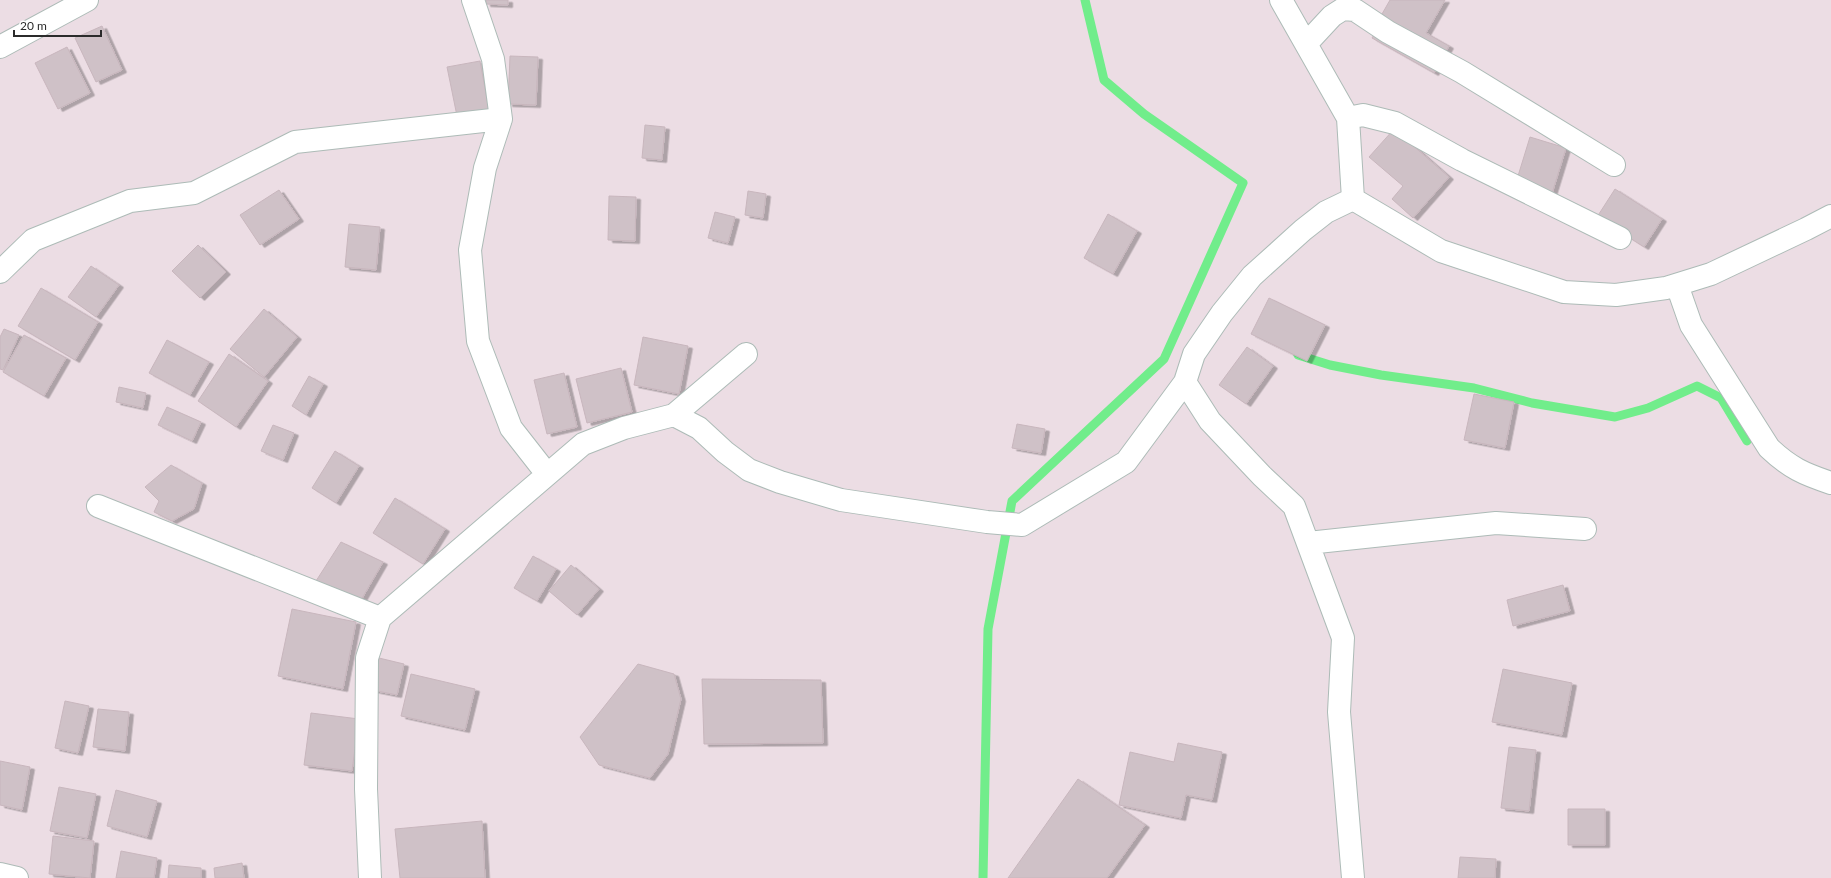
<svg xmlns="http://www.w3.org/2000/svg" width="1831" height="878" font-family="Lato,sans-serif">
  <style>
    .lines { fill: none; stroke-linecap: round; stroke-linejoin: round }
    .stream { stroke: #71ed8b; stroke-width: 9 }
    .building { fill: #cfc1c7; stroke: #c8b6bd; filter: url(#shadow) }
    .minor-casing { stroke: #adbbb7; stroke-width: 24 }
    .minor { stroke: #fff; stroke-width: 22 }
  </style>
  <defs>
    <filter id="shadow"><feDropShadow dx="4.5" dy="2.5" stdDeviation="0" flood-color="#0004"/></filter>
  </defs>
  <rect width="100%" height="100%" fill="#ecdde4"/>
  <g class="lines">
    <path class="stream" d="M1298,355L1330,365L1381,375L1474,388L1532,403L1615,417L1648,408L1697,386L1721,398L1747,441
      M983,878L988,629L1012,501L1164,359L1243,183L1144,114L1104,80L1085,0"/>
  </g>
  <path class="building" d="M486,0H508V5L486,4Z
    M1390,0H1445L1426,33L1449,46L1434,73L1372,38L1385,16L1382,14Z
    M102,26L122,70L96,82L75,38Z
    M67,47L90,93L58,109L35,63Z
    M510,56L538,57L536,105L508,104Z
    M480,61L489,110L457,116L447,67Z
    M645,125L665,127L662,160L642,158Z
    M1394,129L1449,177L1413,218L1392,199L1403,186L1369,157Z
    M1530,137L1566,148L1550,200L1514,189Z
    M1615,189L1662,219L1644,247L1597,217Z
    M279,190L299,219L260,245L240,215Z
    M748,191L766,194L763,218L745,215Z
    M609,196L636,197L635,241L608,240Z
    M715,212L735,217L728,243L708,238Z
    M1108,214L1137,231L1113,274L1084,258Z
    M349,224L380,227L376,270L345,267Z
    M198,245L226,272L200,298L172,271Z
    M91,266L119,285L96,317L68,297Z
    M41,288L98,322L75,360L18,326Z
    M1269,298L1325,325L1307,361L1251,334Z
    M264,309L297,337L264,377L230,349Z
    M4,329L19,335L3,370L0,369V337Z
    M24,335L66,358L44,396L3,372Z
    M643,337L688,346L679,394L634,385Z
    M167,340L209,362L190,395L149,373Z
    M1247,347L1273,366L1246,404L1219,385Z
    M229,354L268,381L236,427L198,401Z
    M621,368L632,412L587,423L576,379Z
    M564,373L577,427L547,434L534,380Z
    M309,376L323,384L306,415L292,406Z
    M119,387L146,393L143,408L116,402Z
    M1474,394L1514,402L1505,448L1464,440Z
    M167,407L201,422L192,441L158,425Z
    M1017,424L1045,429L1041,453L1012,448Z
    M273,425L294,433L283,460L261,451Z
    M335,451L359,466L336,503L312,488Z
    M171,465L202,483L194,509L172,521L154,512L159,501L145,487Z
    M395,498L445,529L423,564L373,533Z
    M341,542L383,562L360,602L316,581Z
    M533,556L556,569L537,601L514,588Z
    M571,565L599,589L577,615L549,591Z
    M1563,585L1570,611L1513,626L1507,600Z
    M292,609L356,622L343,689L278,676Z
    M379,658L404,664L397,695L372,690Z
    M638,664L674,674L681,699L668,754L650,778L599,765L580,737Z
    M1503,669L1572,683L1562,735L1492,722Z
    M411,674L475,689L465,730L401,716Z
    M702,679L821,680L823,743L704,744Z
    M65,701L89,706L78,753L55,748Z
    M98,709L129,712L125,751L93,747Z
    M311,713L359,719L352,771L304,765Z
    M1178,743L1222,752L1212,800L1186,795L1181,818L1119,805L1130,752L1174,762Z
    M1509,747L1536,750L1529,811L1501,808Z
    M0,761L30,767L22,810L0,805Z
    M1078,779L1145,825L1107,878H1008Z
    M59,787L96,794L87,838L50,831Z
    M116,790L157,801L147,837L107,826Z
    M1568,809H1605V845H1568Z
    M482,821L485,878H400L395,829Z
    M53,836L94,841L90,878L49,874Z
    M121,851L157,858L154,878H116Z
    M1460,857L1496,859L1495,878H1458Z
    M242,863L244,878H215L214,868Z
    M169,865L201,868V878H168Z"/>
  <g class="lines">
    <defs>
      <path id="minor" d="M473,0L493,59L501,119L485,168L470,250L478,341L511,428L547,474
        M1306,44L1332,16L1343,9L1355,10L1388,32L1462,72L1614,165
        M0,47L87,0
        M1348,118L1363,115L1395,123L1462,160L1620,238
        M1353,199L1441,251L1564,292L1616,295L1666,288L1711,274L1806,229L1831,216
        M0,272L33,240L130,201L194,193L295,142L501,119
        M1677,285L1691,325L1769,448C1790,468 1804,474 1831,483
        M1185,382L1194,354L1222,313L1252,276L1303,230L1326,212L1353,199L1348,118L1281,0
        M674,415L746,354
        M98,506L380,618
        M1308,543L1496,523L1585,529
        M0,874L17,878
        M370,878L366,789L367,658L380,618L583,444L624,428L674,415L699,428L725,452L749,470L780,482L841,500L987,522L1022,525L1126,462L1185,382L1210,421L1262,476L1294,506L1343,638L1339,712L1353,878"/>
    </defs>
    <use href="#minor" class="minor-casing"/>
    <use href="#minor" class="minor"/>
  </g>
  <path d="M14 30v6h87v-6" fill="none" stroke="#2b2b2b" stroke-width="2"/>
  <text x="20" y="30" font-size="12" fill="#2b2b2b" stroke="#ffffff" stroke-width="3" paint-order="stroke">20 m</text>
</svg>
